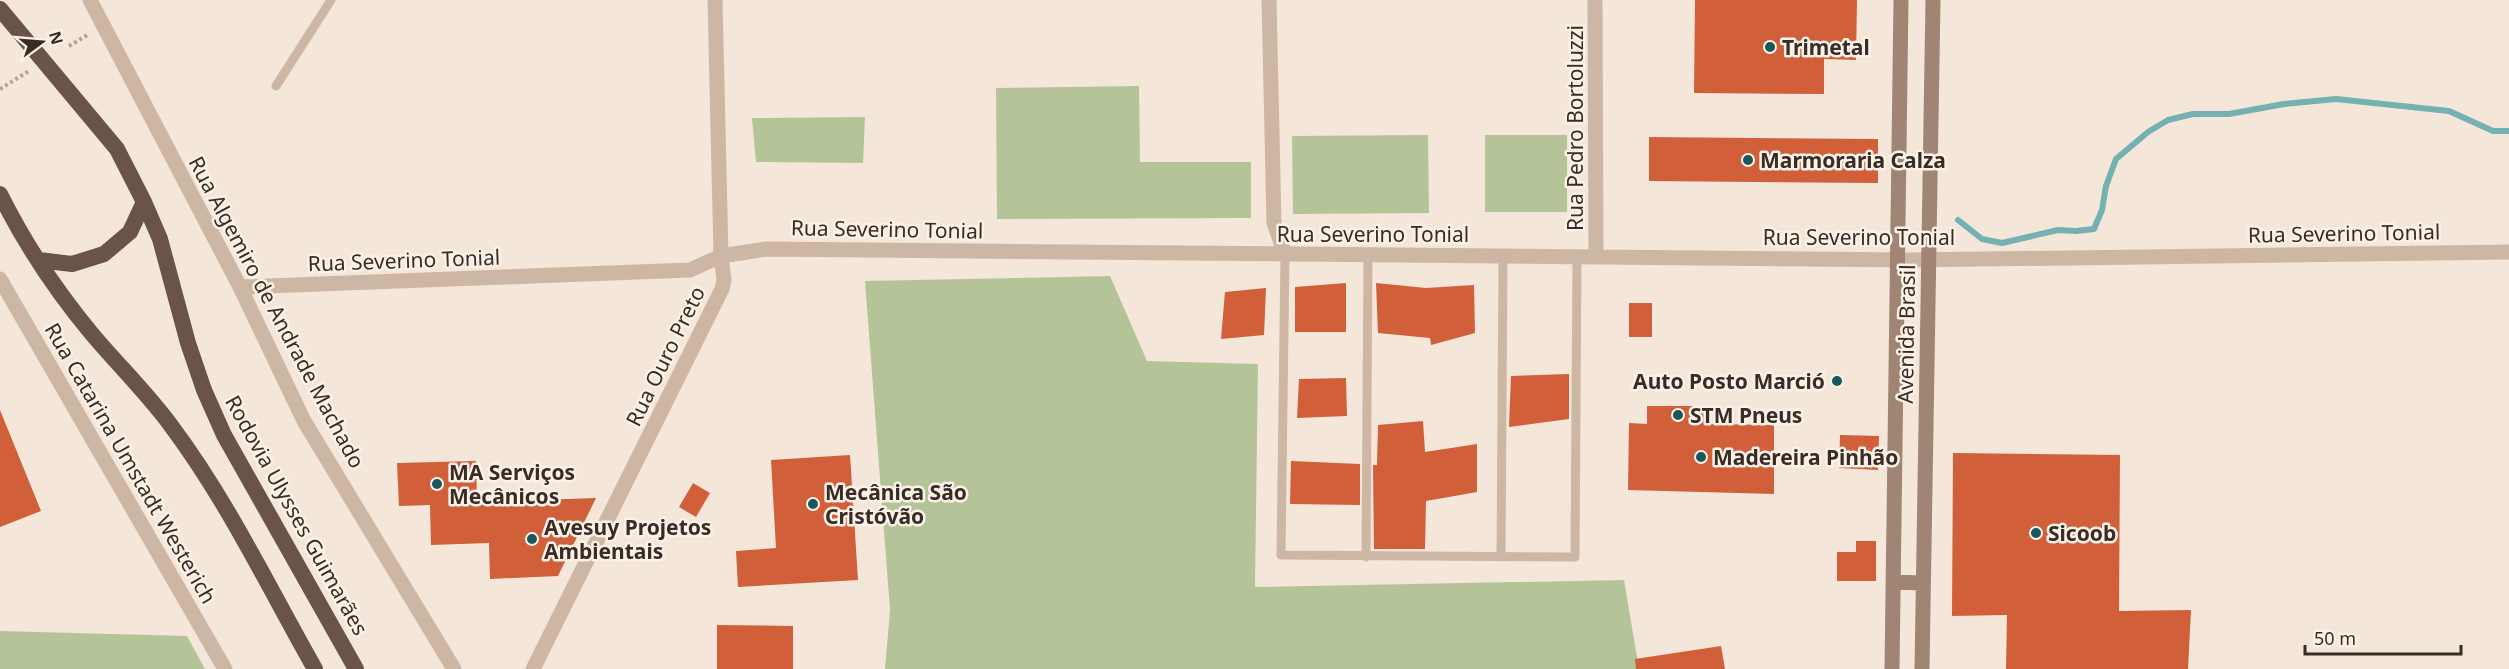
<svg xmlns="http://www.w3.org/2000/svg" width="2509" height="669" font-family="'Noto Sans',sans-serif">
  <style>
    .green { fill: #b5c498 }
    .lines { fill: none; stroke-linecap: round; stroke-linejoin: round }
    .stream { stroke: #75b0b3; stroke-width: 6 }
    .building { fill: #d05f3a }
    .path { stroke: #b9a18e; stroke-width: 4; stroke-dasharray: 3 3; stroke-linecap: butt }
    .service { stroke: #cdb7a4; stroke-width: 9 }
    .minor { stroke: #cdb7a4; stroke-width: 15 }
    .tertiary { stroke: #cdb7a4; stroke-width: 15 }
    .secondary { stroke: #a08575; stroke-width: 15 }
    .trunk { stroke: #6a5449; stroke-width: 16 }
    .poi-dot { fill: #18575c; stroke: #fbf1e6; stroke-width: 2 }
    .labels { text-anchor: middle; dominant-baseline: central; stroke-width: 5; stroke-linejoin: round; paint-order: stroke }
    .poi-label { font-size: 21px; font-weight: bold; fill: #372c26; stroke: #fbf1e6; text-anchor: start }
    .street-label { font-size: 21px; fill: #372c26; stroke: #fbf1e6 }
  </style>
  <rect width="100%" height="100%" fill="#f4e7d9"/>
  <path class="green" d="M1139,86L1140,162H1251V218L997,219L996,88Z
    M865,117L863,163L756,162L752,118Z
    M1428,135L1429,213L1293,214L1292,136Z
    M1485,135H1567V212H1485Z
    M1110,276L1147,361L1258,364L1255,587L1624,580L1639,669H885L890,610L865,281Z
    M0,631L187,636L205,669H0Z"/>
  <g class="lines">
    <path class="stream" d="M1958,220L1982,239L2002,243L2058,230L2076,231L2094,229L2102,210L2106,186L2116,159L2148,132L2168,120L2193,114H2229L2284,104L2336,99L2449,111L2493,131H2509"/>
  </g>
  <path class="building" d="M1695,0H1857L1856,60L1824,59V94L1694,93Z
    M1649,137L1878,139V183L1649,181Z
    M1346,283V332H1295V287Z
    M1376,283L1426,288L1474,285L1475,333L1431,345L1430,338L1378,333Z
    M1266,288L1264,335L1221,339L1225,292Z
    M1629,303H1652V337H1629Z
    M1569,374V419L1509,427L1511,376Z
    M1346,378L1347,416L1297,418L1299,379Z
    M1647,406H1709V424L1774,425V494L1628,490L1629,423L1647,424Z
    M0,410L41,511L0,527Z
    M1423,421L1425,452L1477,444V492L1426,501L1425,549H1374L1373,465H1377L1378,425Z
    M1840,435L1879,436L1878,470L1839,468Z
    M1953,453L2120,455L2119,611L2191,610L2188,669H2006L2007,615L1952,616Z
    M850,455L858,580L738,587L736,551L776,548L771,460Z
    M476,461L477,502L596,498L558,576L490,579L489,543L431,545L430,505L399,506L397,463Z
    M1291,461L1360,464V505L1290,504Z
    M693,483L710,493L696,517L679,507Z
    M1856,541H1876V581H1837V552H1856Z
    M717,625L793,626V669H717Z
    M1721,646L1725,669H1636L1635,659Z"/>
  <g class="lines">
    <path class="path" d="M69,46L89,34
      M0,89L29,71"/>
    <path class="service" d="M276,86L331,0
      M1285,254L1281,555L1575,557L1577,256
      M1366,557L1368,255
      M1501,557L1503,255"/>
    <path class="minor" d="M1269,0L1274,223L1285,254
      M1595,0L1596,256
      M240,287L690,270L721,256L766,249L1911,260L2509,252"/>
    <path class="tertiary" d="M90,0L240,287L304,421L454,669
      M0,279L225,669
      M533,669L722,289L724,280L721,256L715,0"/>
    <path class="secondary" d="M1893,582L1923,583
      M1892,669L1901,0
      M1922,669L1933,0"/>
    <path class="trunk" d="M0,9L117,149L144,202L160,239L188,343L204,390L224,435L356,669
      M0,194C24,242 57,292 92,334C118,365 148,394 172,427C228,502 269,588 315,669
      M39,260L72,264L104,254L130,232L144,202"/>
  </g>
  <g class="poi-dot">
    <circle cx="1770" cy="47" r="6"/>
    <circle cx="1748" cy="160" r="6"/>
    <circle cx="1837" cy="381" r="6"/>
    <circle cx="1678" cy="415" r="6"/>
    <circle cx="1701" cy="457" r="6"/>
    <circle cx="437" cy="484" r="6"/>
    <circle cx="813" cy="504" r="6"/>
    <circle cx="2036" cy="533" r="6"/>
    <circle cx="532" cy="539" r="6"/>
  </g>
  <g class="labels">
    <g class="poi-label">
      <text x="1782" y="47">Trimetal</text>
      <text x="1760" y="160">Marmoraria Calza</text>
      <text x="1825" y="381" text-anchor="end">Auto Posto Marció</text>
      <text x="1690" y="415">STM Pneus</text>
      <text x="1713" y="457">Madereira Pinhão</text>
      <text x="449" y="472">MA Serviços<tspan x="449" dy="24">Mecânicos</tspan></text>
      <text x="825" y="492">Mecânica São<tspan x="825" dy="24">Cristóvão</tspan></text>
      <text x="544" y="527">Avesuy Projetos<tspan x="544" dy="24">Ambientais</tspan></text>
      <text x="2048" y="533">Sicoob</text>
    </g>
    <g class="street-label">
      <text transform="translate(1575 128) rotate(-90)">Rua Pedro Bortoluzzi</text>
      <text transform="translate(887 229) rotate(1)">Rua Severino Tonial</text>
      <text transform="translate(2344 233) rotate(-1)">Rua Severino Tonial</text>
      <text x="1373" y="234">Rua Severino Tonial</text>
      <text x="1859" y="237">Rua Severino Tonial</text>
      <text transform="translate(404 260) rotate(-2)">Rua Severino Tonial</text>
      <text transform="translate(277 312) rotate(62)">Rua Algemiro de Andrade Machado</text>
      <text transform="translate(1906 334) rotate(-89)">Avenida Brasil</text>
      <text transform="translate(665 356) rotate(-64)">Rua Ouro Preto</text>
      <text transform="translate(131 463) rotate(60)">Rua Catarina Umstadt Westerich</text>
      <text transform="translate(297 515) rotate(61)">Rodovia Ulysses Guimarães</text>
    </g>
  </g>
  <g transform="translate(42 42) rotate(74)" stroke="#fbf1e6" stroke-width="4.5" paint-order="stroke">
  <path d="M0-4.5L10 22L0 15L-10 22Z" fill="#372c26"/>
  <text y="-9" font-size="16" font-weight="bold" text-anchor="middle" fill="#372c26">N</text>
  </g>
  <path d="M2305 645v9h156v-9" fill="none" stroke="#372c26" stroke-width="3"/>
  <text x="2314" y="645" font-size="18" fill="#372c26" stroke="#fbf1e6" stroke-width="4.5" paint-order="stroke">50 m</text>
</svg>
